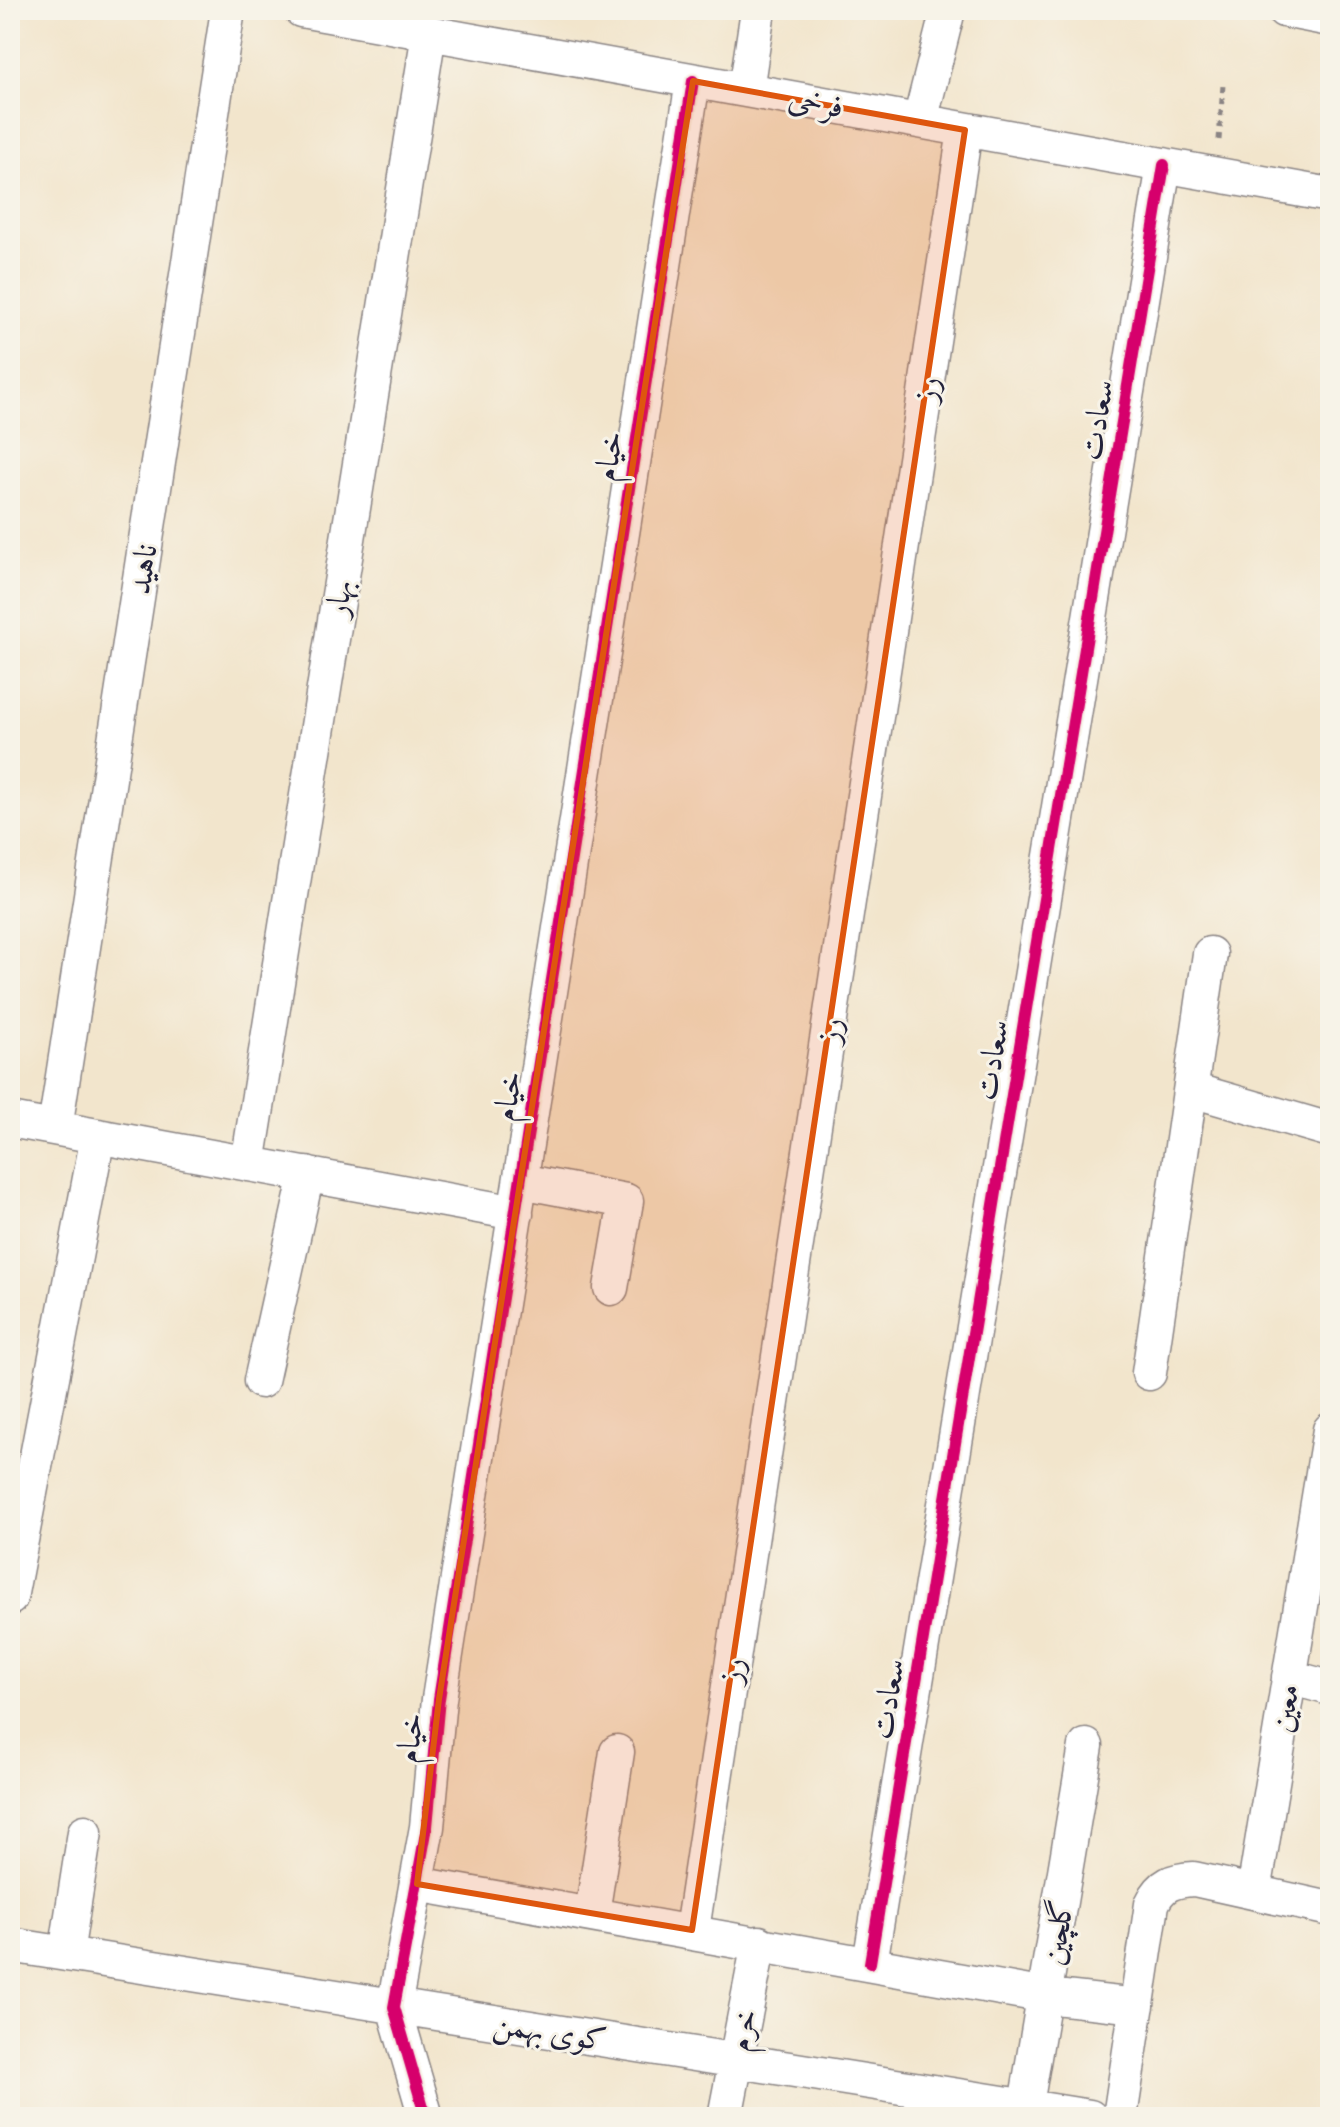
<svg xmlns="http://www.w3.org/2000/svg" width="1340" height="2127" font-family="'EB Garamond',Amiri,serif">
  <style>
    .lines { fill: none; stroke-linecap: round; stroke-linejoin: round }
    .minor-casing { stroke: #8a8484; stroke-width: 37 }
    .path { stroke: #8a8484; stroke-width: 5; stroke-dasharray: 6 6; stroke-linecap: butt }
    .minor { stroke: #fff; stroke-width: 34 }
    .cycleway-casing { stroke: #f7f3e8; stroke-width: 17 }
    .cycleway { stroke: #d6006c; stroke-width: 12 }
    .marked { fill: #de560e; fill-opacity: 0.2; stroke: #de560e; stroke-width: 6; stroke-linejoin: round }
    .labels { text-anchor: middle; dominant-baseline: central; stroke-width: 6; stroke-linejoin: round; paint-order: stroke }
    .street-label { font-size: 32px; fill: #22223b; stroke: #f7f3e8 }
  </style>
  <rect width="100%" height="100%" fill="#f7f3e8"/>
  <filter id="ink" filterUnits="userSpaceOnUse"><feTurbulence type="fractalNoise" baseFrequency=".0125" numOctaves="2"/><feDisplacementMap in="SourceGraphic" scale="16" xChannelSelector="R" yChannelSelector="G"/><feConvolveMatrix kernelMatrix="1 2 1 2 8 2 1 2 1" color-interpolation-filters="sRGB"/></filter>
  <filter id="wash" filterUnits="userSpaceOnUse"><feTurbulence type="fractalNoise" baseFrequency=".006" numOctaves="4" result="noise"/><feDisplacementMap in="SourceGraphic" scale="32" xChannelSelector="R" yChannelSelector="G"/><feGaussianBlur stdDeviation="1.8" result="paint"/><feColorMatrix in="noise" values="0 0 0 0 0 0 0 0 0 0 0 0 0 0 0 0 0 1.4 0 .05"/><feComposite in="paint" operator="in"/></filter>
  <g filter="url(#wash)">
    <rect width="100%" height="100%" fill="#f2e5cc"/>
  </g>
  <g filter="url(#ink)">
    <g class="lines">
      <defs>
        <path id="minor" d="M301,10L1330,195
          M1284,10L1330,19
          M746,90L758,10
          M920,121L948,10
          M1192,1090L1330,1130
          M10,1120L516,1213
          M55,1128L228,10
          M248,1164L429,33
          M521,1181L626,1201L611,1288
          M1149,1373L1210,954
          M261,1381L307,1174
          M10,1598L98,1136
          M1289,1677L1330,1688
          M417,1884L1046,1996L1137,2006
          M1254,1892L1330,1430
          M592,1914L617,1752
          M692,1930L965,130
          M10,1945L1090,2117
          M66,1954L85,1832
          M870,1963L1164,165
          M426,2117L394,2007L427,1827L439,1699L693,81
          M725,2117L759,1943
          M1024,2117L1086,1746
          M1120,2117L1152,1904C1161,1884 1173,1880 1194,1879L1330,1909"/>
      </defs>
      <use href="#minor" class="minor-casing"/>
      <path class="path" d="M1219,140L1223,85"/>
      <use href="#minor" class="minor"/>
      <defs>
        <path id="cycleway" d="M870,1963L1164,165
          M426,2117L394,2007L427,1827L439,1699L693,81"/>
      </defs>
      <use href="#cycleway" class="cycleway-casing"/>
      <use href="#cycleway" class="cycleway"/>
    </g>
  </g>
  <path class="marked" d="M693,81L965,130L692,1930L417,1884L439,1699Z"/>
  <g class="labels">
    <g class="street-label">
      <text transform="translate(816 102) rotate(10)">فرخی</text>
      <text transform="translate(926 389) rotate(-81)">رز</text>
      <text transform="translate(1096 420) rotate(-81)">سعادت</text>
      <text transform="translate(608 456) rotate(-81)">خیام</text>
      <text transform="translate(142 569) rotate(-81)">ناهید</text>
      <text transform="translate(338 598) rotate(-81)">بهار</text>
      <text transform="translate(829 1030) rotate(-81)">رز</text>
      <text transform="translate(991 1060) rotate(-81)">سعادت</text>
      <text transform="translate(507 1096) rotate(-81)">خیام</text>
      <text transform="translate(731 1670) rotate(-81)">رز</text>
      <text transform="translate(887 1699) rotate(-81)">سعادت</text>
      <text transform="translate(1284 1708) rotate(-81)">معین</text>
      <text transform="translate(409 1738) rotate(-84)">خیام</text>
      <text transform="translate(1057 1932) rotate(-81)">گلچین</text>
      <text transform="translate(742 2030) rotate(-79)">خرم</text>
      <text transform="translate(550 2031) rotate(9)">کوی بهمن</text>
    </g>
  </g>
  <rect width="1340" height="2127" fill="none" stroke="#f7f3e8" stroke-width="40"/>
</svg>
